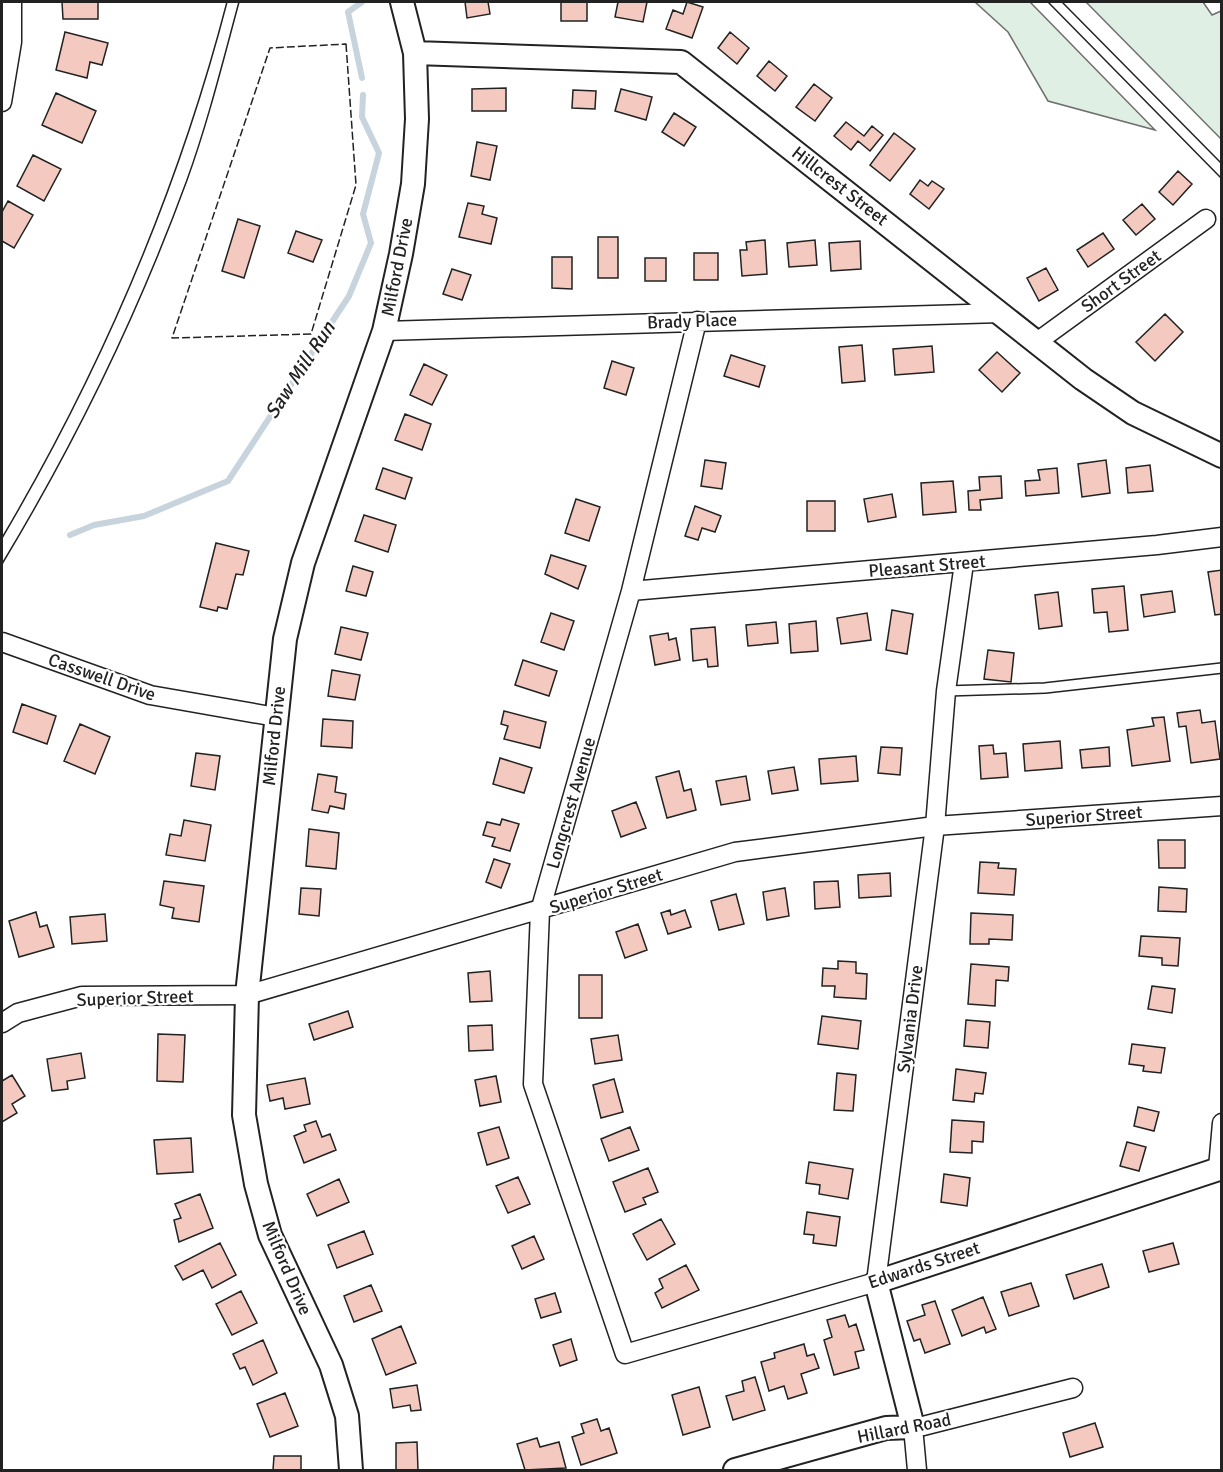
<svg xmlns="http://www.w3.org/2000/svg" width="1223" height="1472" font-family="Signika,sans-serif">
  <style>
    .green { fill: #e0efe3; stroke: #6f6f6f; stroke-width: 1.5 }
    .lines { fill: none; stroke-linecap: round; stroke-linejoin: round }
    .stream { stroke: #c7d3dd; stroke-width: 6 }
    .building { fill: #f3c9c0; stroke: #222; stroke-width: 1.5 }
    .service-casing { stroke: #222; stroke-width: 12 }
    .minor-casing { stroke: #222; stroke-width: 21 }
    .tertiary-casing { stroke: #222; stroke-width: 26 }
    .service { stroke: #fff; stroke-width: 9 }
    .minor { stroke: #fff; stroke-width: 18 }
    .tertiary { stroke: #fff; stroke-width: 22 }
    .tram { stroke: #222; stroke-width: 1.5 }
    .fence { stroke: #222; stroke-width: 1.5; stroke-dasharray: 8 3; stroke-linecap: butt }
    .labels { text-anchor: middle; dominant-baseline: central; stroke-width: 4.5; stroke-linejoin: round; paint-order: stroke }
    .street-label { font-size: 18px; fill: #222; stroke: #fff }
    .water-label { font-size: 20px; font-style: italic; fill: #222; stroke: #fff }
  </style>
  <rect width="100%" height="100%" fill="#fff"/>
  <path class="green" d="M975,2H1030L1155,130L1048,101L1008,32Z
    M1086,2H1203L1212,15L1221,11V139Z"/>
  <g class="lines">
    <path class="stream" d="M362,2L348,12L362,78
      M70,535L94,525L144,516L228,481L349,296L371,243L363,214L379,153L362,117L363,95"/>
  </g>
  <path class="building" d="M62,2H98V19H63Z
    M465,2H488L490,14L467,18Z
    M561,2H587V21H561Z
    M618,2H647L643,22L615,17Z
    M687,2L703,7L692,38L666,29L673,10L683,14Z
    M65,32L108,43L102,65L90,62L87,78L56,70Z
    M730,32L749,48L737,64L718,48Z
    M769,61L787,76L775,91L757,76Z
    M814,84L832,98L815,121L796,107Z
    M506,88V111H472V89Z
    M621,89L652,97L646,120L615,111Z
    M573,90L596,91L595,109L572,108Z
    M56,93L96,111L82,143L42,125Z
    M674,113L696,127L684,146L662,132Z
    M846,122L864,136L872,126L883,135L870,151L858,141L851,150L834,136Z
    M894,133L915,149L890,181L870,165Z
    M477,142L497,146L490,180L471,176Z
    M33,155L61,169L44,201L17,186Z
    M1178,171L1192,184L1173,205L1159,192Z
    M920,180L928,186L932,181L944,189L929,209L910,194Z
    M8,201L33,215L14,248L2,241V212Z
    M468,203L484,206L482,214L497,218L491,244L459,237Z
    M1142,204L1155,219L1136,235L1123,220Z
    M238,219L260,226L244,278L222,271Z
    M296,231L322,240L313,262L288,253Z
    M1103,233L1114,249L1088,267L1077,250Z
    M598,237H618V278H598Z
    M765,240L767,274L742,276L740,250H747L746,242Z
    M815,240L817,265L789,267L787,243Z
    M860,241L861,269L831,271L829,243Z
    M694,253H718V280H694Z
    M552,257H572V289L552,288Z
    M645,258H666V281H645Z
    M1046,268L1058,290L1039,301L1027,278Z
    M452,269L471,275L462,300L443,294Z
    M1165,314L1183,332L1155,361L1136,342Z
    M862,345L865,381L842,383L839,347Z
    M932,346L934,372L895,375L893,349Z
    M997,352L1020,373L1002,392L979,370Z
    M731,355L765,366L759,387L724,376Z
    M612,361L634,368L626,395L604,388Z
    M424,364L447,375L432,405L410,395Z
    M405,414L431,424L422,450L395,440Z
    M705,460L726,463L722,489L701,486Z
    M1106,460L1110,493L1082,497L1078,464Z
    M1150,465L1153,491L1128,493L1126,468Z
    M383,468L412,478L405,499L376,489Z
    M1057,468L1059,493L1026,496L1025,481L1040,480L1038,470Z
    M1001,476L1002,498L980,500L981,510H969L968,491L980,490L979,477Z
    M953,481L956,512L923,515L921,483Z
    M892,494L896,517L868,522L864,499Z
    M576,499L600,507L589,541L565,533Z
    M807,501H835V531H807Z
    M695,506L721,516L715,532L702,528L698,540L685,536Z
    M364,515L396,525L388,552L355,541Z
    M216,543L249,551L243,575L236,574L227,609L218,607L217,611L200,607Z
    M551,555L586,566L578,589L545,574Z
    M353,566L373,572L366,596L346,591Z
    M1222,570V614L1215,615L1208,572Z
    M1124,586L1128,630L1109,632L1107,612L1094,613L1092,589Z
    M1172,591L1175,612L1144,617L1141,595Z
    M1058,592L1062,626L1039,629L1035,595Z
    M892,610L913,614L907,654L886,650Z
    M551,613L574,621L564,650L541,642Z
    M867,613L871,640L841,644L837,618Z
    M816,621L818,651L791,653L789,624Z
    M776,622L778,643L748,646L746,625Z
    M341,627L368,633L361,660L335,654Z
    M715,627L718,666L708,667L707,659L693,661L691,629Z
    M668,633L669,640L676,638L680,660L655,665L650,636Z
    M988,650L1014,653L1011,682L984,679Z
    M523,660L557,671L549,696L515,685Z
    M332,670L360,675L355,700L328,696Z
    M22,704L56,716L47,744L13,732Z
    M1200,710L1202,723L1215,721L1220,759L1191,763L1186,726L1179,727L1177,713Z
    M504,711L546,722L540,748L504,739L508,726L501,724Z
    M1164,717L1170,761L1132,766L1127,730L1154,726L1152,718Z
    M323,719L353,721L352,748L321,746Z
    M80,724L110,737L95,774L64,761Z
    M1060,741L1062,768L1025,771L1023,744Z
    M993,745L994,754L1006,753L1008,777L981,779L979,746Z
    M881,747L902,748L900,775L878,773Z
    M1109,747L1110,766L1082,768L1080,750Z
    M196,753L220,756L215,790L191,786Z
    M856,756L858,781L821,784L819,759Z
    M500,758L532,768L524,793L493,784Z
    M794,767L798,790L772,794L768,771Z
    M679,771L684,791L691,789L696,810L667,818L656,777Z
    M318,774L337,777L335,792L346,794L344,809L330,806L328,813L312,810Z
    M746,776L750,800L721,805L716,781Z
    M636,802L646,828L621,837L612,811Z
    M502,819L519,824L510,851L492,846L495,838L483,835L487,822L500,825Z
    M184,820L211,825L205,861L166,855L170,834L181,836Z
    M309,829L339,833L336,869L306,866Z
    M1158,840H1185V868H1159Z
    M494,859L510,864L501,888L486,882Z
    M980,862L999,863L998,868L1016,869L1014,895L978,893Z
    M890,873L891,896L859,898L858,875Z
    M164,881L204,886L199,922L172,918L174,908L160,905Z
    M838,881L840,907L815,909L814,882Z
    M1159,887L1187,889L1186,912L1158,911Z
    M301,888L321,889L319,916L299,914Z
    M785,888L789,916L767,920L763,892Z
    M736,894L744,924L719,930L711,901Z
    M670,910L671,915L685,910L691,927L668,934L661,913Z
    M36,912L40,927L47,925L54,947L19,957L9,921Z
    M971,913L1013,915L1012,940L989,939V944H970Z
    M105,914L107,941L72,944L70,917Z
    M638,924L647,950L625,958L616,932Z
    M1141,936L1180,938L1178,966L1162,965V958L1139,956Z
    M838,961L856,962V973L867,974L866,999L834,997L835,986H822L823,968L838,969Z
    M971,964L1009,967L1008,981L996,980L995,1006L968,1004Z
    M490,971L492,1001L470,1002L468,973Z
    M579,975H602V1018H579Z
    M1152,986L1175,989L1172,1013L1148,1009Z
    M348,1011L353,1027L314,1040L309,1024Z
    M822,1016L861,1021L858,1049L818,1044Z
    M966,1020L990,1022L988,1048L964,1046Z
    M492,1025L493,1050L469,1051L468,1026Z
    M158,1034L185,1035L183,1082L157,1081Z
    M618,1035L622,1060L595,1064L591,1039Z
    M1132,1044L1165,1048L1161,1073L1143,1071L1144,1066L1129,1064Z
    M81,1053L85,1078L67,1081L68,1089L52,1091L47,1059Z
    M956,1069L986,1073L983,1094L975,1093L974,1102L953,1100Z
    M837,1073L856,1075L853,1111L834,1110Z
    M12,1075L25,1096L12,1104L17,1113L2,1122V1081Z
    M496,1076L501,1102L480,1106L475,1080Z
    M305,1078L310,1104L285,1109L283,1098L270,1101L267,1085Z
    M614,1079L623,1112L601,1118L593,1085Z
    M1138,1107L1159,1112L1154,1131L1134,1126Z
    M952,1120L984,1122L983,1142L972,1141V1153L950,1152Z
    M316,1121L322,1137L330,1134L336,1150L304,1163L294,1136L306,1131L304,1125Z
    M499,1127L509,1158L487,1165L478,1133Z
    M630,1127L639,1150L609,1161L601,1139Z
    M191,1138L193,1172L157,1174L154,1140Z
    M1127,1142L1146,1147L1139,1171L1120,1166Z
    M809,1162L853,1169L848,1199L819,1194L820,1185L806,1183Z
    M648,1168L658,1192L643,1198L646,1204L625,1212L613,1182Z
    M944,1174L970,1178L967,1206L941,1202Z
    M518,1177L530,1204L508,1213L496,1186Z
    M339,1179L349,1202L317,1216L307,1194Z
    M200,1194L213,1228L179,1242L174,1220L181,1218L175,1204Z
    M807,1212L840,1217L836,1246L813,1243L814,1235L804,1234Z
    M661,1219L675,1244L647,1260L633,1234Z
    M364,1231L373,1254L337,1268L328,1245Z
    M534,1236L544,1259L522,1269L512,1246Z
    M220,1243L236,1275L212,1288L203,1270L183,1280L175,1266Z
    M1173,1243L1179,1264L1149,1272L1143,1251Z
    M1102,1264L1109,1287L1074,1299L1066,1275Z
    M686,1265L699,1290L662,1308L655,1293L663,1288L659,1279Z
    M1031,1283L1039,1306L1009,1316L1001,1292Z
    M371,1285L382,1311L354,1322L344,1296Z
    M241,1291L257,1323L232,1335L216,1304Z
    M555,1293L561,1312L541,1318L535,1299Z
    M983,1297L996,1329L986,1333L984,1327L962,1336L952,1310Z
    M935,1301L950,1344L925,1353L920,1339L914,1341L907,1321L925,1315L922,1305Z
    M845,1315L849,1327L856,1324L864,1350L855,1352L859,1368L834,1375L824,1340L832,1337L827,1320Z
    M401,1326L416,1363L386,1375L372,1339Z
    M571,1339L577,1360L560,1366L553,1345Z
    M263,1340L277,1373L253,1385L245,1367L240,1369L233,1354Z
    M804,1344L807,1356L814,1354L819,1368L801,1374L807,1393L788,1399L784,1386L769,1391L761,1362L775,1358L774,1353Z
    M755,1377L765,1410L733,1420L726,1396L744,1391L742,1381Z
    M417,1385L421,1410L411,1411L410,1405L393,1408L390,1389Z
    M699,1387L710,1427L683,1435L672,1395Z
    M285,1393L298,1426L270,1437L257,1404Z
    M597,1419L601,1431L609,1428L617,1453L581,1465L572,1437L584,1433L581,1424Z
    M1095,1423L1103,1447L1070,1457L1063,1433Z
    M537,1438L540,1447L559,1442L566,1468L525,1470L517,1444Z
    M417,1442L418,1470H396V1443Z
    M274,1456H301V1470H273Z"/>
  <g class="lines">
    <defs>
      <path id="service" d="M946,691L1045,688L1222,668"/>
      <path id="minor" d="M2,102L12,42V2
        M697,321L631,591L540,911L533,1084L625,1354L876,1282L935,826L946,691L964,563
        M384,331L1001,313
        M1037,342L1206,219
        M631,591L1157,545L1222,537
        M2,642L150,695L276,717
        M2,1023L18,1013L82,996L247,995L735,852L935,826L1222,806
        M1218,1168L1222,1123
        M917,1470L913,1427L923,1426L1073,1388"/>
      <path id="tertiary" d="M415,53L681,62L1083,379L1133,413L1222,456
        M351,1470L347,1416L331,1365L270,1235L256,1184L244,1115L247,995L285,639L303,563L384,331L401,254L413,184L417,119L415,53L402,2
        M735,1470L886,1428L913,1427L876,1282L1222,1168"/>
    </defs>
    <use href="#service" class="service-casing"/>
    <use href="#minor" class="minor-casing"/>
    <use href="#tertiary" class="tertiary-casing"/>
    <use href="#service" class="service"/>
    <use href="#minor" class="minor"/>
    <use href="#tertiary" class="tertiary"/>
    <path class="tram" d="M1048,2L1222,179
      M1062,2L1222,164
      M2,538C101,370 178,191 227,2
      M2,564C75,443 138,314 187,180C208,122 223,61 239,2"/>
    <path class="fence" d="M346,44L356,185L311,334L172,338L270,48Z"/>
  </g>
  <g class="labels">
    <g class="street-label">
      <text transform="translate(840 186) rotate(38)">Hillcrest Street</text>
      <text transform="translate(397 267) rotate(-79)">Milford Drive</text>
      <text transform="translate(1121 281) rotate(-36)">Short Street</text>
      <text transform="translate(692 321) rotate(-2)">Brady Place</text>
      <text transform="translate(927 566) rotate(-5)">Pleasant Street</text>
      <text transform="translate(102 677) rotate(19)">Casswell Drive</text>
      <text transform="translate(274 736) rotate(-84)">Milford Drive</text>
      <text transform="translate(571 803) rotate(-74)">Longcrest Avenue</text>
      <text transform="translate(1084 816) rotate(-4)">Superior Street</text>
      <text transform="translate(606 891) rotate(-17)">Superior Street</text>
      <text transform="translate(135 998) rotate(-2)">Superior Street</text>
      <text transform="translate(910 1019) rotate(-83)">Sylvania Drive</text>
      <text transform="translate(924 1265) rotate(-18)">Edwards Street</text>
      <text transform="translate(287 1268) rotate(67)">Milford Drive</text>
      <text transform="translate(904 1428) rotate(-11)">Hillard Road</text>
    </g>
    <g class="water-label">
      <text transform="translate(300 370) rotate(-57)">Saw Mill Run</text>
    </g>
  </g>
  <rect width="1223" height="1472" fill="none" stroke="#222222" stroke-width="6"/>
</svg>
